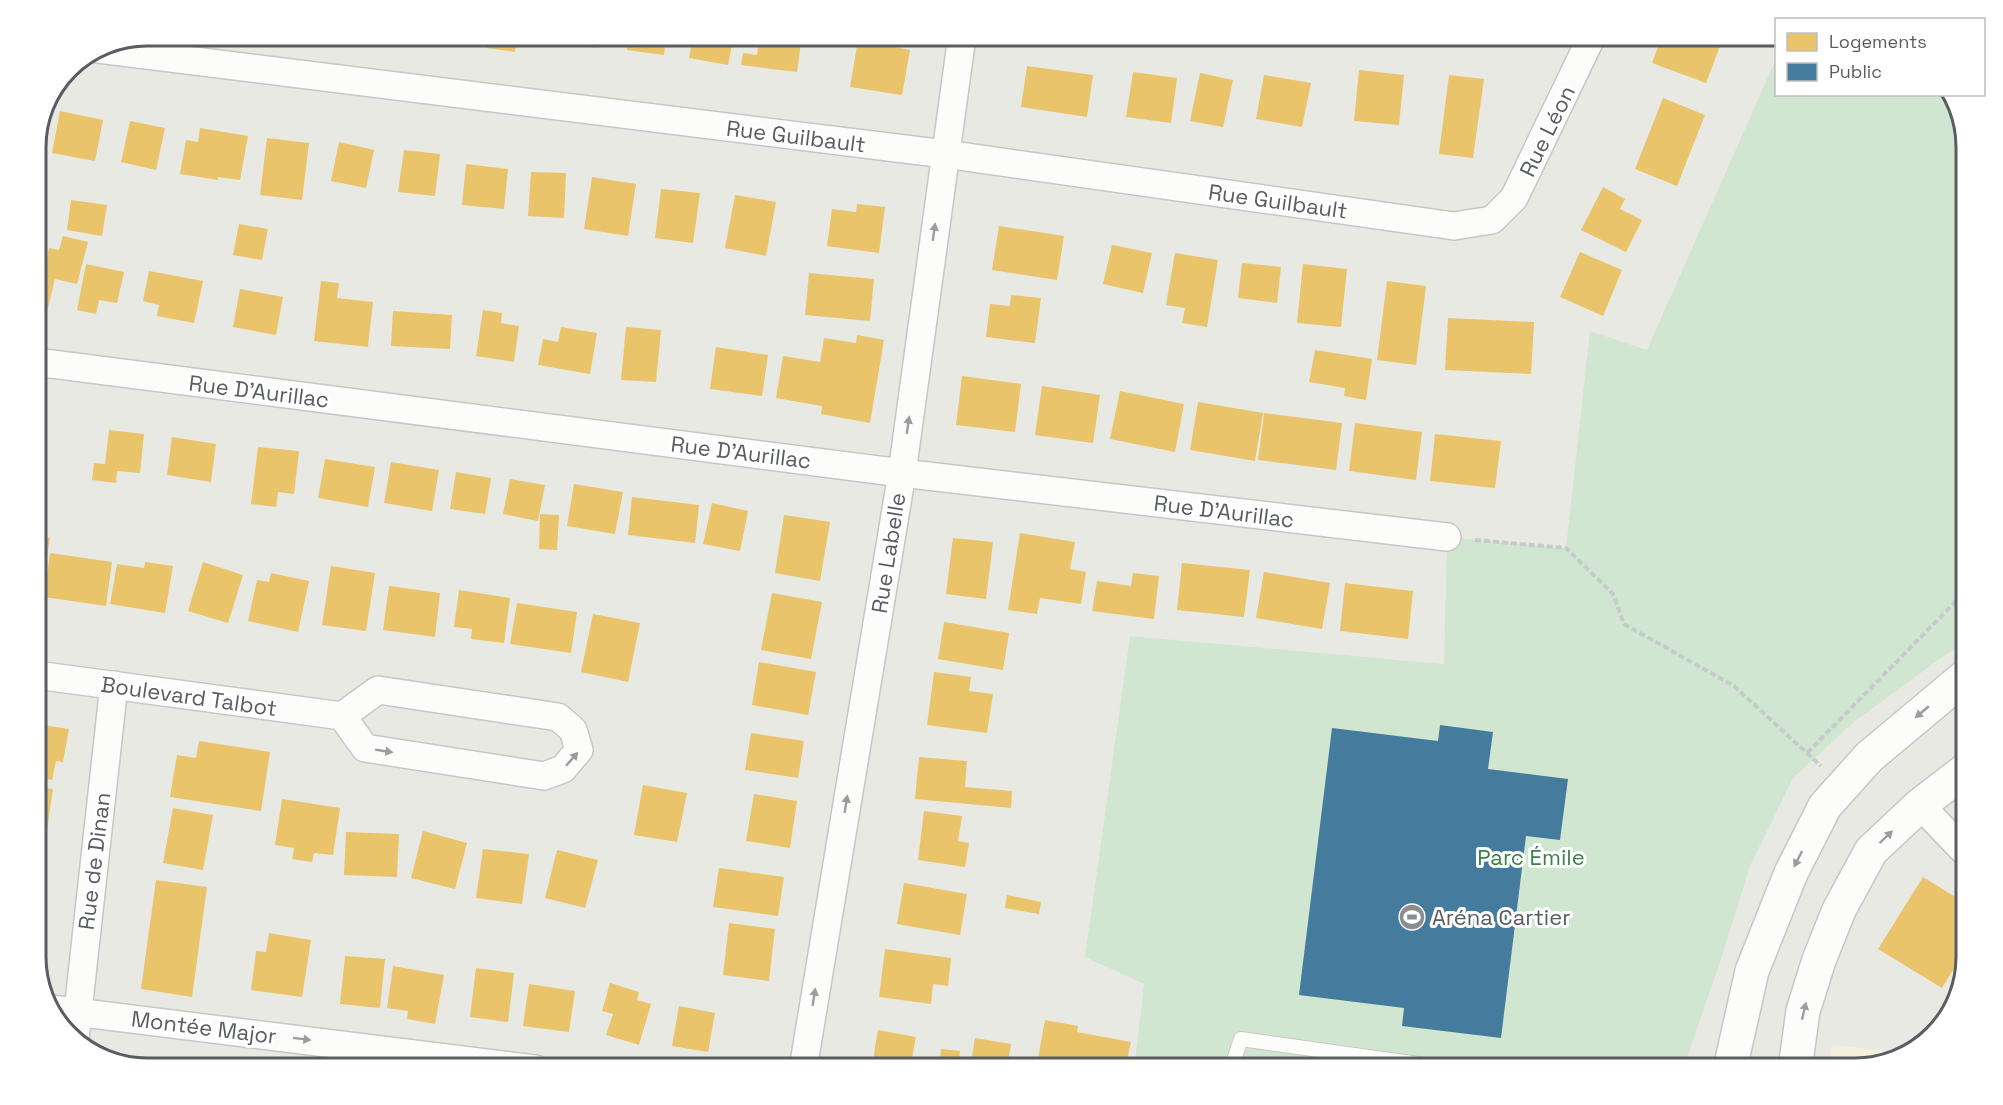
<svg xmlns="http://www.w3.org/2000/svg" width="2003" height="1105" font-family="'Space Grotesk',sans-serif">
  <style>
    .commercial { fill: #f3f1db }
    .green { fill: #d1e6d1 }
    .homes { fill: #e9c46a }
    .public { fill: #457b9d }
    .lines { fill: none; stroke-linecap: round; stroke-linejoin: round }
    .service-casing { stroke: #c6c7c5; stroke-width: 16 }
    .minor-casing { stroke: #c6c7c5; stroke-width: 30 }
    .tertiary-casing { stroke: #c6c7c5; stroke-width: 36 }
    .path { stroke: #c6cbc9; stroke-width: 4; stroke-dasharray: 6 3; stroke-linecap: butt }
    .service { stroke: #fcfcfb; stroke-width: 14 }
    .minor { stroke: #fcfcfb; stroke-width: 27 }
    .tertiary { stroke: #fcfcfb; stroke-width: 33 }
    .oneway { fill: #9a9c9f }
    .labels { text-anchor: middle; stroke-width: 6; stroke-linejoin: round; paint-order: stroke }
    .street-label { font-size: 22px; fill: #595c61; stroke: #fff }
    .park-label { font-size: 22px; fill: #388245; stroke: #fff }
    .poi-label { font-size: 22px; fill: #595c61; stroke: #fff; text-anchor: start }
    .rim { fill: none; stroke: #595c61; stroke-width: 3 }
  </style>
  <rect width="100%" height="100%" fill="#e9e9e3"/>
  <polygon class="commercial" points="1832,1045 1911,1054 1856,1069 1829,1069"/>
  <polygon class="green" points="1776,59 1776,94 1951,95 1967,141 1967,639 1855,721 1793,778 1750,866 1720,962 1683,1069 1134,1069 1144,984 1085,957 1130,636 1444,664 1447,537 1566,548 1590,331 1647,350"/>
  <g class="homes">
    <polygon points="489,36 517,36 515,52 487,48"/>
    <polygon points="554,36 598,36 596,48 553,42"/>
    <polygon points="629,36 666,36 664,55 627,50"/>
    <polygon points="693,36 734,36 728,65 689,58"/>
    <polygon points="759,36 802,36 797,72 741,65 743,53 757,55"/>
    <polygon points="1048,36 1085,36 1083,45"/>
    <polygon points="1662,36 1710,36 1722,41 1706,83 1652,63"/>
    <polygon points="858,40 910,50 902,95 850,87"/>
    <polygon points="1027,66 1093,75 1087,117 1021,107"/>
    <polygon points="1359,70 1404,75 1399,125 1354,121"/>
    <polygon points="1133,72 1177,78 1171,123 1126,117"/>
    <polygon points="1200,73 1233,80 1223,127 1190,121"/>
    <polygon points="1264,75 1311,83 1302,127 1256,119"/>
    <polygon points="1449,75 1484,79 1473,158 1439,154"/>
    <polygon points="1663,98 1705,115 1677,186 1635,169"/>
    <polygon points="60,111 103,120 95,161 52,153"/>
    <polygon points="130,121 165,128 156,170 121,162"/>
    <polygon points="200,128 248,136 240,180 218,177 218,180 180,174 186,140 198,142"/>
    <polygon points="267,138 309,143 302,200 260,195"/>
    <polygon points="339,142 374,150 366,188 331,181"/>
    <polygon points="404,150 440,154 435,196 398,192"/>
    <polygon points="466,164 508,169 504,209 462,205"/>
    <polygon points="531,172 566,173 564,218 528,216"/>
    <polygon points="592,177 636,184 628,236 584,229"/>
    <polygon points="1603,187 1625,199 1620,209 1642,220 1626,252 1581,230"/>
    <polygon points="661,189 700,193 693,243 655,238"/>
    <polygon points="735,195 776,202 766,256 725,248"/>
    <polygon points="71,200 107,205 102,236 67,230"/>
    <polygon points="857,204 885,207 879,253 827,246 832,209 856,212"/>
    <polygon points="239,224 268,229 262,260 233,255"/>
    <polygon points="999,226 1064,236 1057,280 992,270"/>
    <polygon points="63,236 88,242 77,284 55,279 48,308 36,305 36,265 45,267 49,248 59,250"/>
    <polygon points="1112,245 1152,253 1143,293 1103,284"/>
    <polygon points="1580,252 1622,270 1603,316 1560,297"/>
    <polygon points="1175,253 1218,260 1207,327 1182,323 1185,308 1166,305"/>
    <polygon points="1242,263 1281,267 1277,303 1238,298"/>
    <polygon points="86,264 124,272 117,303 99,300 96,314 77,310"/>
    <polygon points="1303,264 1347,269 1341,327 1297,323"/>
    <polygon points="149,271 203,281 194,323 157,316 159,305 143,301"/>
    <polygon points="809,273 874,279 870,321 805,315"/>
    <polygon points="321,281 339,283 337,298 373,302 368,347 314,341"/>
    <polygon points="1387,281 1426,286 1416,365 1377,360"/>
    <polygon points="240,289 283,297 276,335 233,327"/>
    <polygon points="1011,295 1041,298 1035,343 986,337 990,304 1010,306"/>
    <polygon points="483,310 502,313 501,323 519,326 514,362 476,356"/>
    <polygon points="393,311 452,315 450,349 391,346"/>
    <polygon points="1448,318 1534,322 1531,374 1445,370"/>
    <polygon points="561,327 597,333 590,374 538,365 543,339 558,342"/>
    <polygon points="626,327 661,330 656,382 621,380"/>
    <polygon points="857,335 884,340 870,423 821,414 822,406 776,398 783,356 820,362 824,338 856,343"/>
    <polygon points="716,347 768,355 762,396 710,389"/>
    <polygon points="1315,350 1372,359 1366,400 1344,396 1345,388 1309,382"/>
    <polygon points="962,376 1021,384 1015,432 956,425"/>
    <polygon points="1042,386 1100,395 1093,443 1035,435"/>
    <polygon points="1120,391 1184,404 1175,452 1110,439"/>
    <polygon points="1198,402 1263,413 1255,461 1190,450"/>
    <polygon points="1264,413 1342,423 1336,470 1258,460"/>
    <polygon points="1355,423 1422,432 1416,480 1349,471"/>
    <polygon points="109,430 144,434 140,473 117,471 116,483 92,480 94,463 105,464"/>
    <polygon points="1435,434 1501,441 1495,488 1430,481"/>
    <polygon points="172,437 216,444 211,482 167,475"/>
    <polygon points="258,447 299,451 294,494 278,492 276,507 251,504"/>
    <polygon points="325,459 375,467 368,507 318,498"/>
    <polygon points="391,462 439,470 432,511 384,503"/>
    <polygon points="456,472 491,478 485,514 450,509"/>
    <polygon points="510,479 545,485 538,521 503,514"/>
    <polygon points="574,484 623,492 615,534 567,526"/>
    <polygon points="632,497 699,505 695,543 628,535"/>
    <polygon points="712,503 748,511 740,551 703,544"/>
    <polygon points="540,514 559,515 557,550 539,549"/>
    <polygon points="784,515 830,522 820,581 775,573"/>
    <polygon points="1020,533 1075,542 1070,569 1086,572 1081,604 1040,598 1037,614 1008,610"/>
    <polygon points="36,535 50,538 40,598 36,597"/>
    <polygon points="953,538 993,542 986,599 946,594"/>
    <polygon points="50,553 112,562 106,606 44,597"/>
    <polygon points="145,562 173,566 165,613 110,604 117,564 144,568"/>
    <polygon points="203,562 243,575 228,623 188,611"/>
    <polygon points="1182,563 1250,570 1244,617 1177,610"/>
    <polygon points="331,566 375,573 366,631 322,625"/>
    <polygon points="1264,572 1330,583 1322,629 1256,618"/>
    <polygon points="271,573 309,581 298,632 248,621 257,580 269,582"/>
    <polygon points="1133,573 1159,576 1154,619 1092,611 1097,581 1131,586"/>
    <polygon points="1345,583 1413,591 1408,639 1340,631"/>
    <polygon points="389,586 440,593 435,637 383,630"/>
    <polygon points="459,590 510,598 504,643 471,639 472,629 454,627"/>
    <polygon points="772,593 822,602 811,659 761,650"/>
    <polygon points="517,603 577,612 571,653 510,644"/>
    <polygon points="593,614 640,623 628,682 581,672"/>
    <polygon points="944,622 1009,633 1003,670 938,659"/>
    <polygon points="759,662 816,672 808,715 752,705"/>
    <polygon points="934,672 971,677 969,691 993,694 987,733 927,725"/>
    <polygon points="36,724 69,729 63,762 56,761 52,780 36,777"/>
    <polygon points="751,733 804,741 798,778 745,770"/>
    <polygon points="199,741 270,752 261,811 170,797 177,755 196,758"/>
    <polygon points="919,757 967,761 965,787 1012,791 1011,808 915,799"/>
    <polygon points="643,785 687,793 677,842 634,835"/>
    <polygon points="36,787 53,789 45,844 36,843"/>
    <polygon points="754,794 797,801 790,848 746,841"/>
    <polygon points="282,799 340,808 333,855 314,853 312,862 292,859 294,848 275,845"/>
    <polygon points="173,808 213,815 203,870 163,863"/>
    <polygon points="924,811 962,816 958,841 969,843 965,867 918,860"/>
    <polygon points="423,831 467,843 455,889 411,878"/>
    <polygon points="346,832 399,834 397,877 344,875"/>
    <polygon points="483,849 529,854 522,904 476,898"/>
    <polygon points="557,850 598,860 585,908 545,898"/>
    <polygon points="36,859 43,860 37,890 36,890"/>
    <polygon points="719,868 784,877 778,916 713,907"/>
    <polygon points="1923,877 1967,904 1967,920 1957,937 1967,943 1967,947 1942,988 1878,949"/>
    <polygon points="156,880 207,887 192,997 141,989"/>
    <polygon points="904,883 967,894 960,935 897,924"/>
    <polygon points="1007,895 1041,902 1039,914 1005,908"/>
    <polygon points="729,923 775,929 769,981 723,975"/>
    <polygon points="269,933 311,940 302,997 251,990 256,951 266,952"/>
    <polygon points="885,949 951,958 948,986 933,984 931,1004 879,997"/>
    <polygon points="345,956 385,959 380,1008 340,1004"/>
    <polygon points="393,966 444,975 435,1024 407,1019 408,1011 387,1008"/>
    <polygon points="476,968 514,973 508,1022 470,1017"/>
    <polygon points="610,983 639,992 637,1000 651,1004 639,1045 606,1035 613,1014 602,1011"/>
    <polygon points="529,984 575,991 569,1032 523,1026"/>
    <polygon points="679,1006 715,1013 708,1052 672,1046"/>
    <polygon points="1045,1020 1078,1026 1077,1032 1131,1042 1125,1069 1036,1069"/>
    <polygon points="878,1030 916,1037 910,1069 872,1065"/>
    <polygon points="975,1038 1011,1044 1007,1069 970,1069"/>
    <polygon points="941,1049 960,1051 958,1069 939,1069"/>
  </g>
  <polygon class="public" points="1440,725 1493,732 1488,769 1568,779 1560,840 1526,836 1501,1038 1402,1026 1404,1008 1299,995 1332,728 1438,741"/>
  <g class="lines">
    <defs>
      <polyline id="service" points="1231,1069 1241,1039 1454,1069"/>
      <g id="minor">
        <polyline points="98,49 945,154 1454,226 1492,220 1514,198 1592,36"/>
        <polyline points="36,362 902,473 1447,537"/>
        <polyline points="36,675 342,716 378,690 558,717 573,730 579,750 563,769 544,776 365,748 342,716"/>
        <polyline points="1920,805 1967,854"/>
        <polyline points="51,1009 535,1069"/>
        <polyline points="75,1038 114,685"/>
        <polyline points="803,1069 902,473 962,36"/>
      </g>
      <g id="tertiary">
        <polyline points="1730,1069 1752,971 1791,873 1825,806 1869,757 1967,675"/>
        <polyline points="1795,1069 1803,1011 1819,960 1839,910 1871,851 1920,805 1967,769"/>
      </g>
    </defs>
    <use href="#service" class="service-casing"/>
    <use href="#minor" class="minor-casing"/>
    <use href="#tertiary" class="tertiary-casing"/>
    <g class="path">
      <polyline points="1475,540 1566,548 1613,594 1624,624 1734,686 1821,766"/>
      <polyline points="1807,753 1967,590"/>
    </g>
    <use href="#service" class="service"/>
    <use href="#minor" class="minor"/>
    <use href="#tertiary" class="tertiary"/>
  </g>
  <defs><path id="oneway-solid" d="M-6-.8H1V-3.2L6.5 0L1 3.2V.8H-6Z" transform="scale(1.5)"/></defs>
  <g class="oneway">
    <use href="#oneway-solid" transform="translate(934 232) rotate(-82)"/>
    <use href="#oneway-solid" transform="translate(908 425) rotate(-82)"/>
    <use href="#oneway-solid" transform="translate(1922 712) rotate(140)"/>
    <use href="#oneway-solid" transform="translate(384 751) rotate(9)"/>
    <use href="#oneway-solid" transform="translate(572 759) rotate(-49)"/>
    <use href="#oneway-solid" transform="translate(846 804) rotate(-81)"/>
    <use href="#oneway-solid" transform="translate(1886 837) rotate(-44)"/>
    <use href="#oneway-solid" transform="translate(1798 859) rotate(117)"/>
    <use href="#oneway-solid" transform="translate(814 997) rotate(-81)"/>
    <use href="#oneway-solid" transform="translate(1804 1011) rotate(-77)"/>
    <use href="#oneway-solid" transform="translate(302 1039) rotate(7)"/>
  </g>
  <defs>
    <symbol id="stadium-disc" viewBox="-11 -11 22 22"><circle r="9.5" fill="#8b8d8e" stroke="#fff"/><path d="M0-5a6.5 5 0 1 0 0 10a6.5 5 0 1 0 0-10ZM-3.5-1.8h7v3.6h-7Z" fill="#fff"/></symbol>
  </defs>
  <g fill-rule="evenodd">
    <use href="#stadium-disc" x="1397" y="902" width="30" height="30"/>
  </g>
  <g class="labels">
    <g class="street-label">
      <text transform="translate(1547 131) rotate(-64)" y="8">Rue Léon</text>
      <text transform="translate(796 136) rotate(7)" y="8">Rue Guilbault</text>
      <text transform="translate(1278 201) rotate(8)" y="8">Rue Guilbault</text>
      <text transform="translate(259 391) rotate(7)" y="8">Rue D'Aurillac</text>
      <text transform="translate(741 452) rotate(7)" y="8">Rue D'Aurillac</text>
      <text transform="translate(1224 511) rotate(7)" y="8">Rue D'Aurillac</text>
      <text transform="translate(888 553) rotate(-81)" y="8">Rue Labelle</text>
      <text transform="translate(189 696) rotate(8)" y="8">Boulevard Talbot</text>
      <text transform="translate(94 861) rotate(-83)" y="8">Rue de Dinan</text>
      <text transform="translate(204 1027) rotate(7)" y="8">Montée Major</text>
    </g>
    <g class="park-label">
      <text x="1531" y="865">Parc Émile</text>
    </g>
    <g class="poi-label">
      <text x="1432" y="925">Aréna Cartier</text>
    </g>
  </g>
  <path d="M0 0H2003V1105H0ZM147 46H1855A101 101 0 0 1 1956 147V957A101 101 0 0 1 1855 1058H147A101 101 0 0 1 46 957V147A101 101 0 0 1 147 46Z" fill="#fff" fill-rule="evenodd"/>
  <path class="rim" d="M147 46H1855A101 101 0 0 1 1956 147V957A101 101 0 0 1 1855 1058H147A101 101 0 0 1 46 957V147A101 101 0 0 1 147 46Z"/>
  <rect x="1775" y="18" width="210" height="78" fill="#ffffff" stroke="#bdbec0" stroke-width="1.5"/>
  <rect x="1787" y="33" width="30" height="18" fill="#e9c46a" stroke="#bdbec0" stroke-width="1.5"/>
  <text x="1829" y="48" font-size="18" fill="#595c61">Logements</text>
  <rect x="1787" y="63" width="30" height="18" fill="#457b9d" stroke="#bdbec0" stroke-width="1.5"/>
  <text x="1829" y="78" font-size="18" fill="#595c61">Public</text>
</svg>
